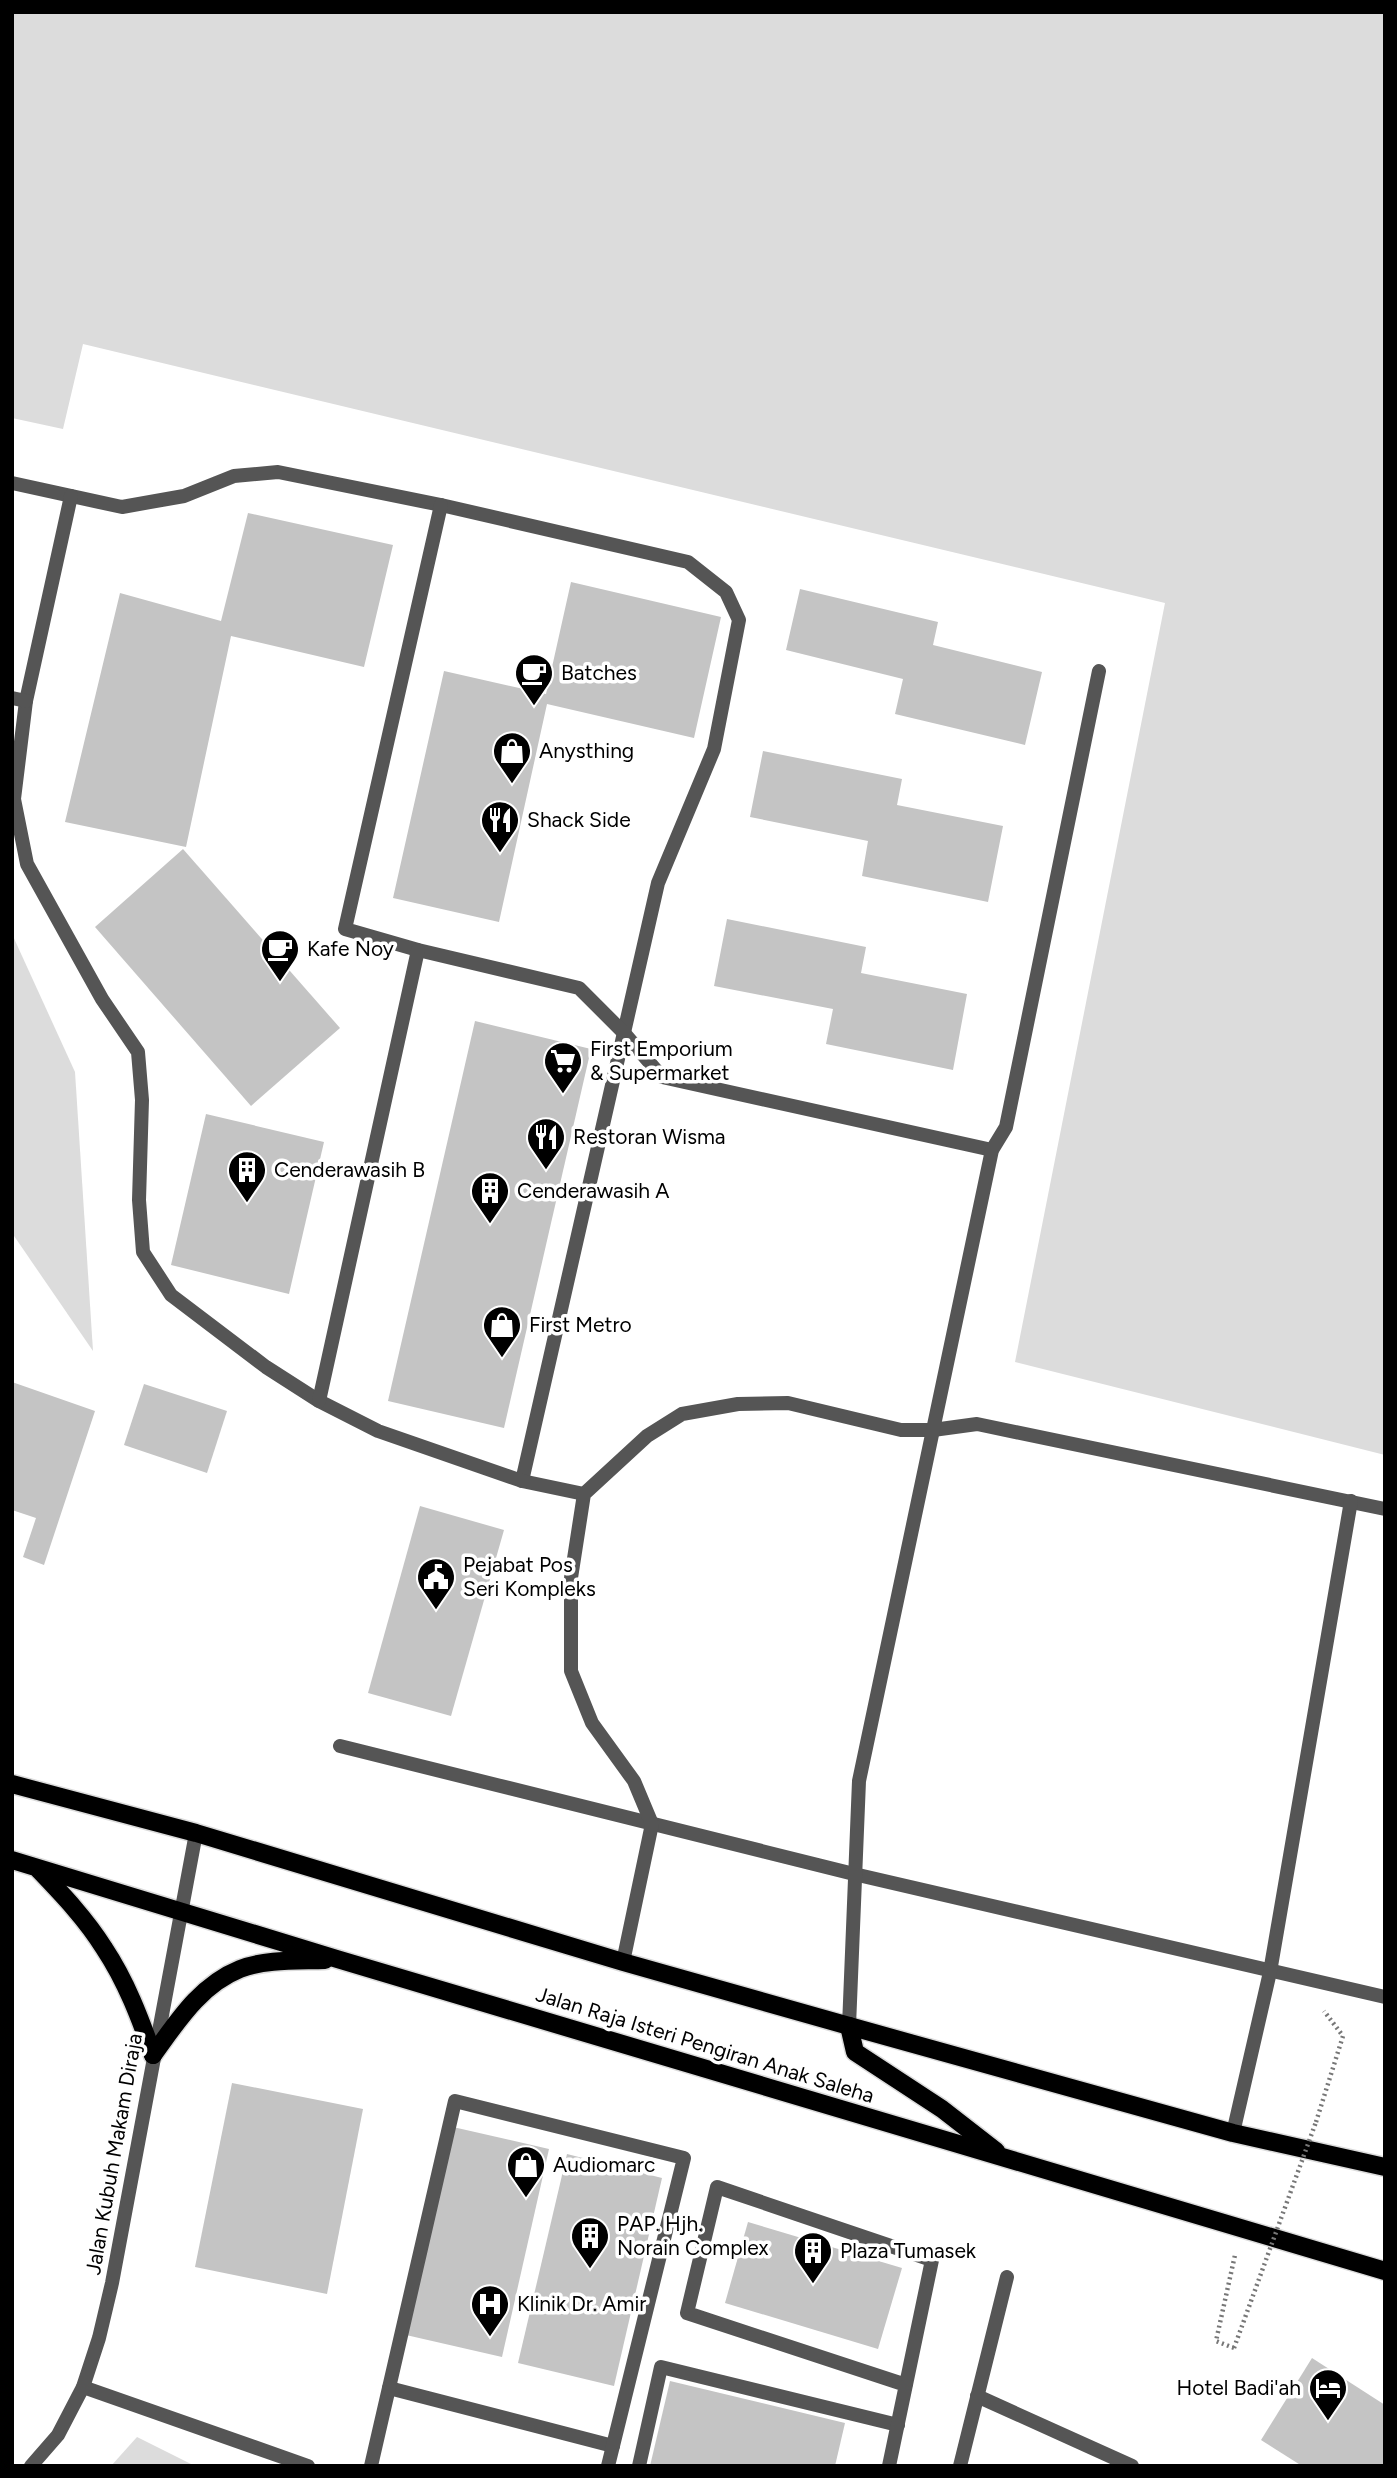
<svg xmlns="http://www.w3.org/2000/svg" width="1397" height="2478" font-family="Figtree,sans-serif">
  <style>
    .green { fill: #dcdcdc }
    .building { fill: #c4c4c4 }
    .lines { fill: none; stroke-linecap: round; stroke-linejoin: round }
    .primary-casing { stroke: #dbdbdb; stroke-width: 21 }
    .path { stroke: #777; stroke-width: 4.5; stroke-dasharray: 2 3.5; stroke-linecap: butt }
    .service { stroke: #555; stroke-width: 14 }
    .minor { stroke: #555; stroke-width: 14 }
    .primary { stroke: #000; stroke-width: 18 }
    .path-bridge { stroke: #777; stroke-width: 4.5; stroke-dasharray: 2 3.5; stroke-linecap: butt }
    .labels { text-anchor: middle; stroke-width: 7; stroke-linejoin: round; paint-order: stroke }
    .poi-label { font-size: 21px; fill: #000; stroke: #fff; text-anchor: start }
    .street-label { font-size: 21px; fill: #000; stroke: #fff }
  </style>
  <rect width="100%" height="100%" fill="#fff"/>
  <g class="green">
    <polygon points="12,12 1385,12 1385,1455 1015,1362 1165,603 83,344 63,429 12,418"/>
    <polygon points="12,934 75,1072 93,1351 12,1233"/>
    <polygon points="137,2437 195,2466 111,2466"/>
  </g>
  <g class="building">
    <polygon points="248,513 393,545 364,667 231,636 186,847 65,822 120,593 221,621"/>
    <polygon points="571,582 721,617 694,738 547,704 499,922 393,898 444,671 546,694"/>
    <polygon points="800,589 938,622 933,645 1042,672 1025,745 895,714 903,679 786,650"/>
    <polygon points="763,751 902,779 897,805 1003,826 988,902 862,876 868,841 750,817"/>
    <polygon points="183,849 340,1028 251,1106 95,927"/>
    <polygon points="727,919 866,947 861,973 967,994 953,1070 826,1044 833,1009 714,986"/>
    <polygon points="475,1021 591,1049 504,1428 388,1401"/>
    <polygon points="206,1114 324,1142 289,1294 171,1265"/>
    <polygon points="12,1382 95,1411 44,1565 23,1557 36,1518 12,1510"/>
    <polygon points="144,1384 227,1411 207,1473 124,1445"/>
    <polygon points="420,1506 504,1530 451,1716 368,1693"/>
    <polygon points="232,2083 363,2109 327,2294 195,2267"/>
    <polygon points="453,2127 549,2149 502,2357 406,2335"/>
    <polygon points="567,2154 662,2178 614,2386 518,2363"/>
    <polygon points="748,2222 902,2268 878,2349 725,2303"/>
    <polygon points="1312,2358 1385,2405 1385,2466 1302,2466 1261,2440"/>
    <polygon points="670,2381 845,2423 835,2466 650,2466"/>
  </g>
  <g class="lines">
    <defs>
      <g id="primary">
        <polyline points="12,1784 196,1833 623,1962 849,2026 1233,2133 1385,2167"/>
        <polyline points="12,1860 337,1959 1385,2271"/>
        <path d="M39,1870C62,1894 86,1919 104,1948C126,1981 140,2018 153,2055"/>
        <polyline points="849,2026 855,2052 942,2109 996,2151"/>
        <path d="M153,2055C177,2022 200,1985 240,1969C266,1959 298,1961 325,1960"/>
      </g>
    </defs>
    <use href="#primary" class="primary-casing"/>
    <g class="path">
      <polyline points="1316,2122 1343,2036 1324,2011"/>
      <polyline points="1234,2348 1216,2341 1235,2255"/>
    </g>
    <g class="service">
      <polyline points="12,483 122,507 184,496 234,476 278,472 441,505 688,562 726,592 739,620 714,749 658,883 522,1481"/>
      <polyline points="71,496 26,701 14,799 27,864 102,999 138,1052 142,1100 139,1200 143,1252 171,1295 266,1367 319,1401 378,1431 522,1481 584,1494"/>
      <polyline points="441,505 345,929 418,950 579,988 625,1034 662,1077 992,1150"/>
      <polyline points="12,698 26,701"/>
      <polyline points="319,1401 418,950"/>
      <polyline points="340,1746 854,1874 1385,1997"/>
      <polyline points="623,1962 652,1824 634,1781 592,1723 571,1671 571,1578 584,1494 647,1436 682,1414 738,1404 788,1403 901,1430 933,1430 977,1424 1385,1509"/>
      <polyline points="849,2026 859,1781 992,1150 1006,1127 1099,671"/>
      <polyline points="1233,2133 1270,1972 1351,1501"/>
      <polyline points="389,2388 613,2446"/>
      <polyline points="977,2396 1132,2466"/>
      <polyline points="371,2466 455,2101 684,2158 608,2466"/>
      <polyline points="639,2466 661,2367 898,2425"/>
      <polyline points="889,2466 932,2260 717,2187 687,2313 906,2385"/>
      <polyline points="960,2466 1007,2277"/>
    </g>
    <g class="minor">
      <polyline points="83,2387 308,2466"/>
      <polyline points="31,2466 58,2435 83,2387 99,2338 112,2283 196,1833"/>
    </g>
    <use href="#primary" class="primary"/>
    <polyline class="path-bridge" points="1234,2348 1316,2122"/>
  </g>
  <defs>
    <symbol id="cafe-pin" viewBox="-11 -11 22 30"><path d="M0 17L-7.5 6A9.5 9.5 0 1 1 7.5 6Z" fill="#000" stroke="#fff"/><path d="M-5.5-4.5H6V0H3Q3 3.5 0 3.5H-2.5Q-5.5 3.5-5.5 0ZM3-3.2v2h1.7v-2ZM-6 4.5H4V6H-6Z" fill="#fff"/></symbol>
    <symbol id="shop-pin" viewBox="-11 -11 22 30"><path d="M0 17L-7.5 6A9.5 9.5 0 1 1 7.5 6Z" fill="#000" stroke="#fff"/><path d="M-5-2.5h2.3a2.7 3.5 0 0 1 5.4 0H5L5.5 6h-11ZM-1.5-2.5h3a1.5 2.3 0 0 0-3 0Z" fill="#fff"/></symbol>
    <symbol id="restaurant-pin" viewBox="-11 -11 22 30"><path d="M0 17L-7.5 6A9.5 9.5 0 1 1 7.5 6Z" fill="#000" stroke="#fff"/><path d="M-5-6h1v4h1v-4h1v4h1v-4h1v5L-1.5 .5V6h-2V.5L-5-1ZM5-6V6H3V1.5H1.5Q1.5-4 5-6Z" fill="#fff"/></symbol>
    <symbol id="supermarket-pin" viewBox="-11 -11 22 30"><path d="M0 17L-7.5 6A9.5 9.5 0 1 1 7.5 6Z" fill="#000" stroke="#fff"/><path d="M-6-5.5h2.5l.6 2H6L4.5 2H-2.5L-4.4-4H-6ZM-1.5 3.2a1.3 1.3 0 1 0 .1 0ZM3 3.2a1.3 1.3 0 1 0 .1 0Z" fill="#fff"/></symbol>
    <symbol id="building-pin" viewBox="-11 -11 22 30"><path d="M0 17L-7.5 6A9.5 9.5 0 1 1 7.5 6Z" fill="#000" stroke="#fff"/><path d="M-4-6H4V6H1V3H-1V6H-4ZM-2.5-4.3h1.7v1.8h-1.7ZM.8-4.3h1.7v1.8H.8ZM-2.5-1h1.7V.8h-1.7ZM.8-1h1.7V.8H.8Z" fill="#fff"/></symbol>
    <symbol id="civic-pin" viewBox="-11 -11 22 30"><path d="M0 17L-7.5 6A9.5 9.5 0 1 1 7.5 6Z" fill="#000" stroke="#fff"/><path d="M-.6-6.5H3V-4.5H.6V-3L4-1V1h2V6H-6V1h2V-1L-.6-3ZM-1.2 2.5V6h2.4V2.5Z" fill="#fff"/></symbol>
    <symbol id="hospital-pin" viewBox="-11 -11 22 30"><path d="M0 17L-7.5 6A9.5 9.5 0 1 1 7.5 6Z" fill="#000" stroke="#fff"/><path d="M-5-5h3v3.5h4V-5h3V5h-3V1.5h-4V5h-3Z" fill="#fff"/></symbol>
    <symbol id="hotel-pin" viewBox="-11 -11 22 30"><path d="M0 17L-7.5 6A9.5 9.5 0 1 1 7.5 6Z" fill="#000" stroke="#fff"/><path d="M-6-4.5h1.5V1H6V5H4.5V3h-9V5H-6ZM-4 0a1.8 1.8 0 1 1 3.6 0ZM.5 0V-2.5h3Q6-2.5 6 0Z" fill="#fff"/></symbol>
  </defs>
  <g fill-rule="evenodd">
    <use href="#cafe-pin" x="512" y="651" width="44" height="60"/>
    <use href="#shop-pin" x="490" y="729" width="44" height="60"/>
    <use href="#restaurant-pin" x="478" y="798" width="44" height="60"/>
    <use href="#cafe-pin" x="258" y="927" width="44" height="60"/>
    <use href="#supermarket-pin" x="541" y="1039" width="44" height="60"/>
    <use href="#restaurant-pin" x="524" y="1115" width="44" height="60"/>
    <use href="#building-pin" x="225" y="1148" width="44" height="60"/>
    <use href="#building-pin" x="468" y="1169" width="44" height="60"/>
    <use href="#shop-pin" x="480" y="1303" width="44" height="60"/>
    <use href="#civic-pin" x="414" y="1555" width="44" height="60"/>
    <use href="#shop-pin" x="504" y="2143" width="44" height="60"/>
    <use href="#building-pin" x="568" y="2214" width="44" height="60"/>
    <use href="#building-pin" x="791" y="2229" width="44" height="60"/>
    <use href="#hospital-pin" x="468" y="2282" width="44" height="60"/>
    <use href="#hotel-pin" x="1306" y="2366" width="44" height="60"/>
  </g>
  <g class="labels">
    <g class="poi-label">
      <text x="561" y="680">Batches</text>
      <text x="539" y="758">Anysthing</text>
      <text x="527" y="827">Shack Side</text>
      <text x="307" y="956">Kafe Noy</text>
      <text x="590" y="1056">First Emporium<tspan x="590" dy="24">&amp; Supermarket</tspan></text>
      <text x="573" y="1144">Restoran Wisma</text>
      <text x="274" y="1177">Cenderawasih B</text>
      <text x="517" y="1198">Cenderawasih A</text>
      <text x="529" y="1332">First Metro</text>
      <text x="463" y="1572">Pejabat Pos<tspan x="463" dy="24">Seri Kompleks</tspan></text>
      <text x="553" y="2172">Audiomarc</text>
      <text x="617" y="2231">PAP. Hjh.<tspan x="617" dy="24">Norain Complex</tspan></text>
      <text x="840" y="2258">Plaza Tumasek</text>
      <text x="517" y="2311">Klinik Dr. Amir</text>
      <text x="1301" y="2395" text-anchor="end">Hotel Badi'ah</text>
    </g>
    <g class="street-label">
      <text transform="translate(705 2045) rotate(17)" y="7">Jalan Raja Isteri Pengiran Anak Saleha</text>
      <text transform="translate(114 2154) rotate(-80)" y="7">Jalan Kubuh Makam Diraja</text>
    </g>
  </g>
  <rect width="1397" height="2478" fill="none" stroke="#000000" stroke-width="28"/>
</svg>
